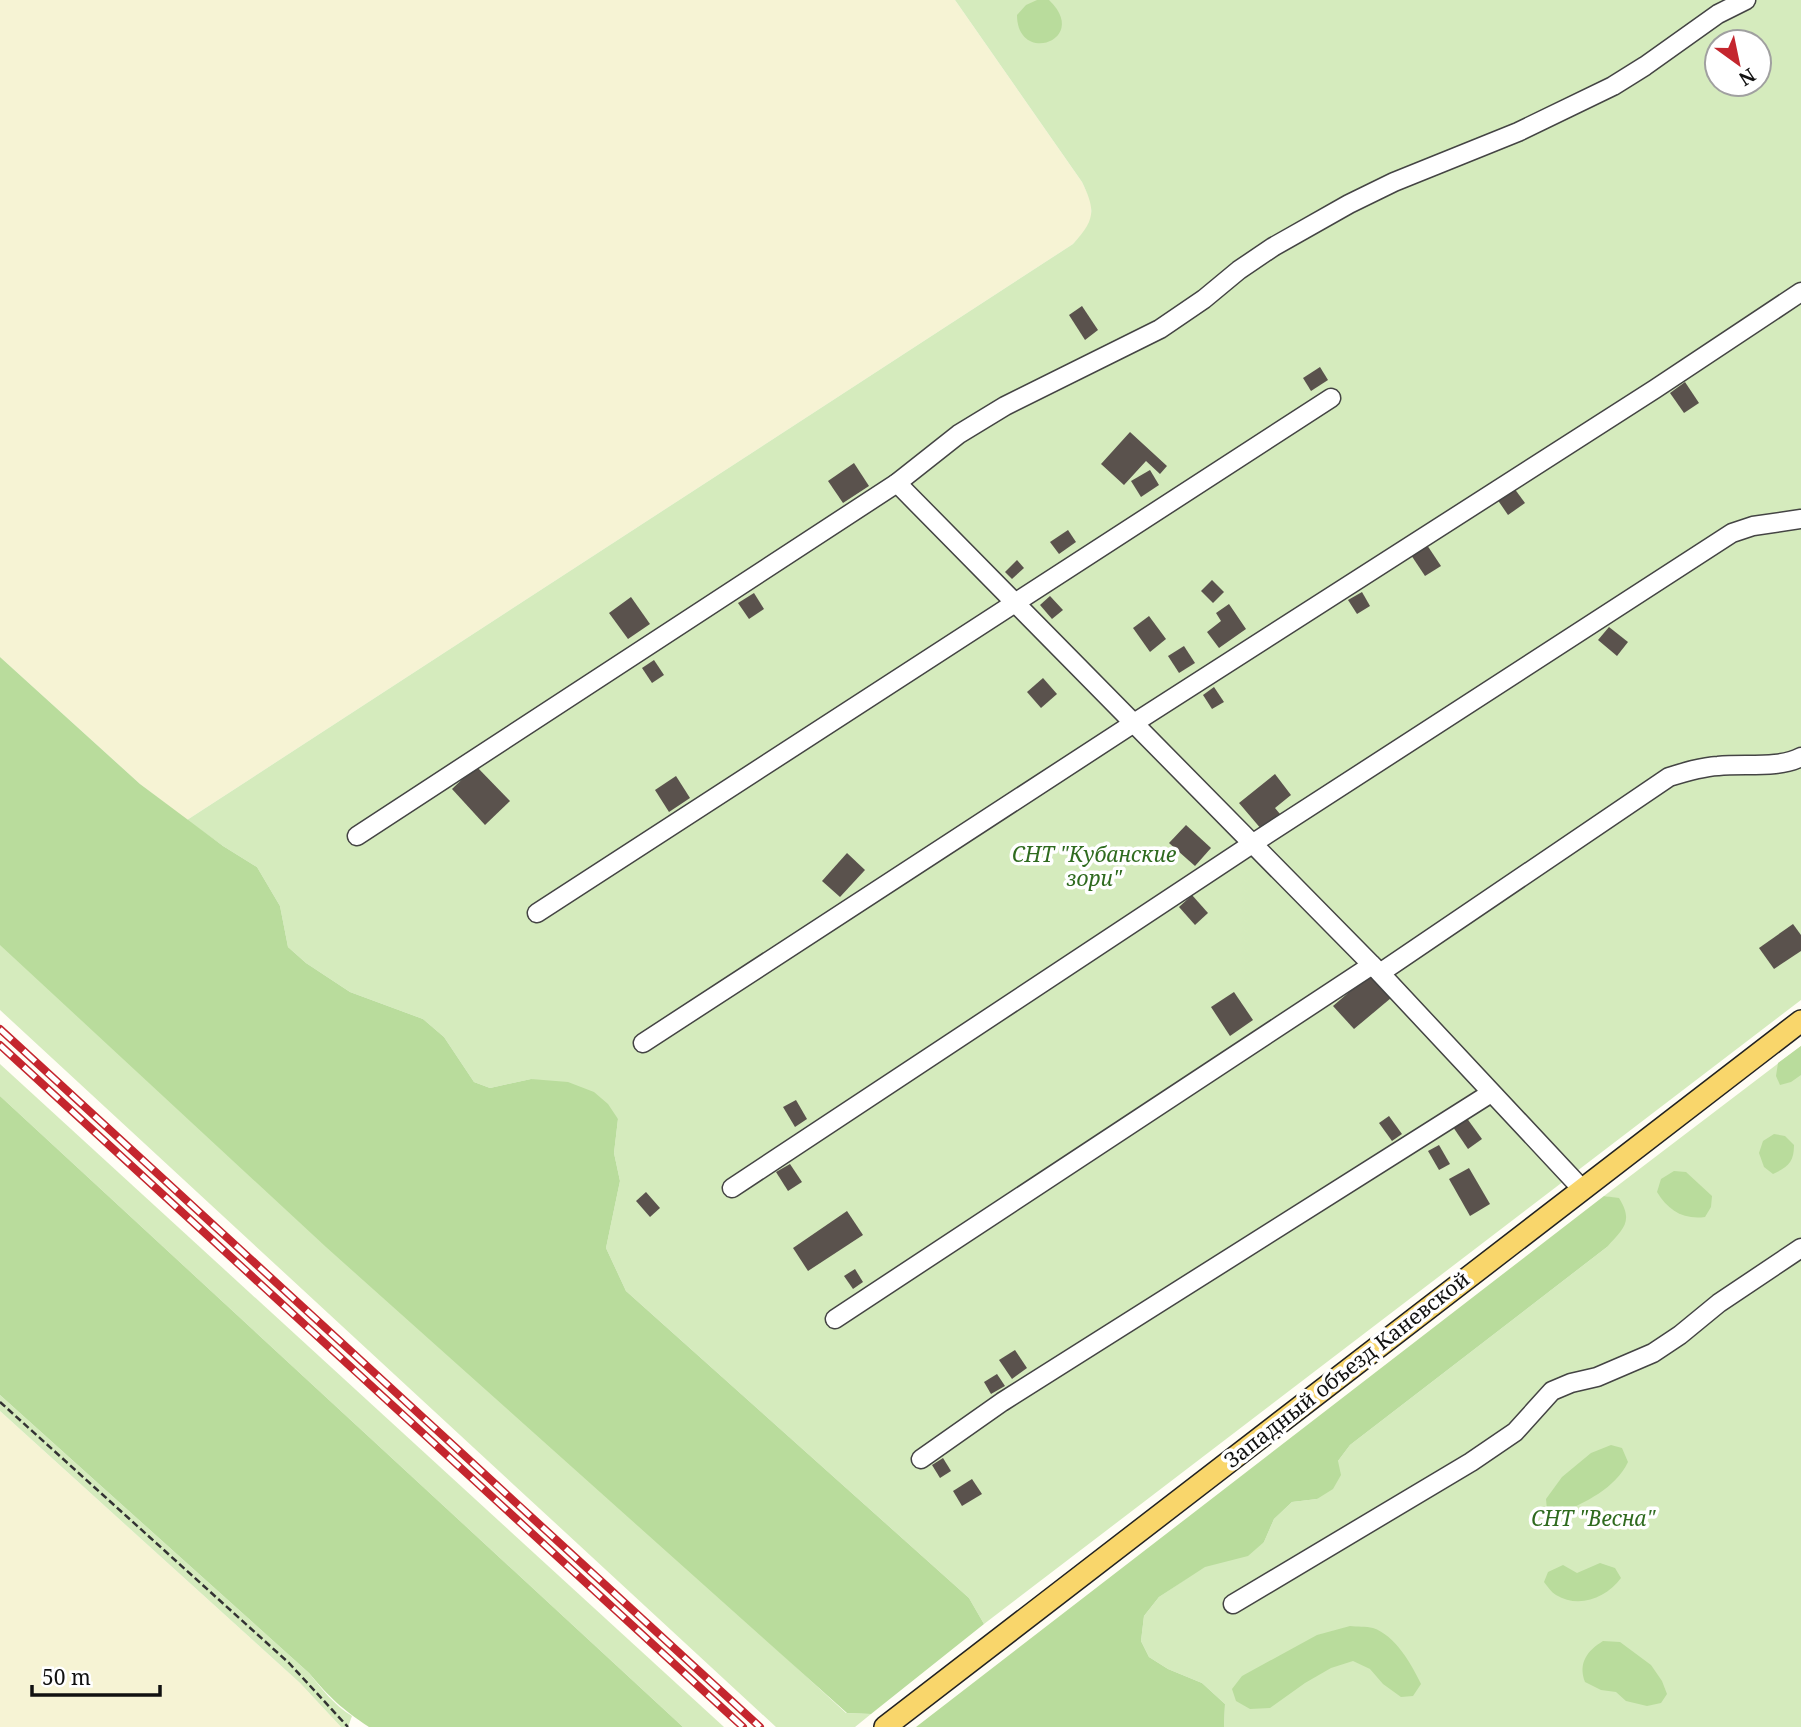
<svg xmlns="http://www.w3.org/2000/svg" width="1801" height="1727" font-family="'Noto Serif',serif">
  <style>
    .farmland { fill: #f6f3d4 }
    .green { fill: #d5ebbd; fill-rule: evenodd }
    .forest { fill: #b9dc9c }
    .building { fill: #5a524d }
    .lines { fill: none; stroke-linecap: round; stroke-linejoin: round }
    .minor-casing { stroke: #444; stroke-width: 21 }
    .major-casing { stroke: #222; stroke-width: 24 }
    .path { stroke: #333; stroke-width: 2.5; stroke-dasharray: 7 3.5; stroke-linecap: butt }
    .minor { stroke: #fff; stroke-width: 18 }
    .major { stroke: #f9d66b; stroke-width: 21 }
    .rail-casing { stroke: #c4262e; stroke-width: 8 }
    .rail { stroke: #fff; stroke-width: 5; stroke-dasharray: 16; stroke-linecap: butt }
    .labels { text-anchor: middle; stroke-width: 7; stroke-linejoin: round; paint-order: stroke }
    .park-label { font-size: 21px; font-style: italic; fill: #2f6b1f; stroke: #fff }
    .street-label { font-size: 21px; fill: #111; stroke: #fff }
  </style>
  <rect width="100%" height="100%" fill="#fffdf5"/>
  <g class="farmland">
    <polygon points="0,0 955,0 1082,182 1091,201 1091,220 1084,232 1073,244 187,820 140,784 0,657"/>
    <polygon points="0,1411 300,1683 341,1727 0,1727"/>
  </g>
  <g class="green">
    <path d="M955,0H1801V1000L984,1624L969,1598L626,1291L606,1248L620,1181L614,1153L618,1119L531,1079L490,1088L474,1082L444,1037L423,1019L350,992L306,963L288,947L280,906L257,867L223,846L187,820L1073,244C1095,220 1096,211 1082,182ZM1717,42H1759V84H1717Z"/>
    <polygon points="0,934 846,1713 871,1714 855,1727 776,1727 0,1010"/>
    <polygon points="1801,1046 1801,1727 1224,1727 1225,1704 1202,1683 1168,1669 1149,1657 1141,1641 1144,1616 1159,1597 1205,1566 1222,1561 1264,1542 1274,1519 1292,1502 1317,1499 1338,1461 1350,1445 1607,1247 1619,1199 1604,1196"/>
    <polygon points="0,1064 724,1727 683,1727 0,1096"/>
    <path d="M0,1395L309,1673C322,1689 334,1705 352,1716L348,1727H341L300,1683L0,1411Z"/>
  </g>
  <g class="forest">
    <path d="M1037,0H1049C1091,40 1017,66 1017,15L1026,5Z"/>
    <polygon points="0,657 140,784 223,846 257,867 280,906 288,947 306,963 350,992 423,1019 444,1037 474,1082 490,1088 531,1079 568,1082 594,1092 608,1104 618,1119 614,1153 620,1181 606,1248 626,1291 969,1598 984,1624 871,1714 847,1713 326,1247 0,945"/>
    <polygon points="1801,1046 1801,1075 1791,1082 1780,1085 1776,1076 1778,1063"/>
    <path d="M0,1096L683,1727H369C342,1709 330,1698 309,1673L0,1395Z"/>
    <path d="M1774,1134L1785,1136L1794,1145C1794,1162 1788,1167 1773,1174L1764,1167L1759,1153L1763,1141Z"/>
    <path d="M1674,1171L1686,1172L1712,1196L1711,1207L1705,1217C1683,1220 1668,1210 1657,1192L1661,1179Z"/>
    <path d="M1604,1196L1619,1198C1634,1222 1623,1229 1607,1247L1350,1445L1338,1461L1341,1475L1333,1489L1317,1499L1292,1502L1274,1519L1264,1542L1248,1556L1205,1567L1159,1597L1144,1616L1141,1641L1149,1657L1168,1669L1202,1683L1225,1704L1224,1727H916Z"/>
    <path d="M1611,1445L1622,1448L1628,1462C1615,1489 1585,1502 1560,1514L1547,1510L1546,1499L1562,1477L1591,1453Z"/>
    <path d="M1600,1563L1615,1568L1621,1578C1606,1598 1579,1609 1556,1595C1551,1592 1548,1587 1544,1582L1548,1572L1563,1565L1577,1573Z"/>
    <path d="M1350,1626C1357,1627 1366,1626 1373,1628C1395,1635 1412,1665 1421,1684L1413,1696L1401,1697L1383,1684L1370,1669L1353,1661L1331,1668L1305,1683L1270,1708L1250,1709L1236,1701L1232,1689L1242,1676L1317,1635Z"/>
    <path d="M1603,1641L1620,1642L1651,1665L1662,1681L1667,1694L1661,1703L1647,1706L1626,1701L1616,1692L1601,1690L1585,1682C1578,1663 1587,1651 1603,1641Z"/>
  </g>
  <g class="building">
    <polygon points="1082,306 1098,330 1085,340 1069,315"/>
    <polygon points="1320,367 1328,380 1311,391 1303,378"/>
    <polygon points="1685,382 1699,403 1684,413 1670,393"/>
    <polygon points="1130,432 1167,466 1160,474 1146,461 1124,485 1101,464"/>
    <polygon points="854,463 869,486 843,503 828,481"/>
    <polygon points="1150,470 1159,485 1141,497 1131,481"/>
    <polygon points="1514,488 1525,503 1508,515 1497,499"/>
    <polygon points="1068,530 1076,542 1059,554 1050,542"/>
    <polygon points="1427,545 1441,566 1425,576 1411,555"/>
    <polygon points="1017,560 1024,568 1012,579 1005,572"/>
    <polygon points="1212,580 1224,592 1213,603 1201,591"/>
    <polygon points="1362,592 1370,606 1357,614 1348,600"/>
    <polygon points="754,593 764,609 749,619 738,603"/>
    <polygon points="1050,596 1063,610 1052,619 1040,605"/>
    <polygon points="631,597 650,624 628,639 609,613"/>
    <polygon points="1229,604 1246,629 1219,648 1207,632 1221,621 1216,613"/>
    <polygon points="1149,616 1166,639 1150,652 1133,628"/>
    <polygon points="1609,627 1628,642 1617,656 1598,640"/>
    <polygon points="1184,646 1195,663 1179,673 1168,656"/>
    <polygon points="654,660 664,675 652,683 642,668"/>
    <polygon points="1043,678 1057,694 1041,708 1027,692"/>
    <polygon points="1214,687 1224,702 1212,709 1203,695"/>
    <polygon points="476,766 510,801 485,825 452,789"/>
    <polygon points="1275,774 1291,795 1275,808 1280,814 1262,830 1239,803"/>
    <polygon points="676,776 690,798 669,812 655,790"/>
    <polygon points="1186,825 1211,848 1195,866 1169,843"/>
    <polygon points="847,853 865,870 840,897 822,881"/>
    <polygon points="1192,895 1208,913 1195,925 1179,907"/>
    <polygon points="1793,924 1801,935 1801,951 1774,969 1759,948"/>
    <polygon points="1370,974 1391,998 1354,1029 1333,1006"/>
    <polygon points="1234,992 1253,1020 1230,1036 1211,1007"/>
    <polygon points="796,1100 807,1119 795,1127 783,1107"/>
    <polygon points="1389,1116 1402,1134 1392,1141 1379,1123"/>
    <polygon points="1466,1117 1482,1139 1468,1149 1453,1127"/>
    <polygon points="1439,1145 1450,1164 1439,1170 1428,1151"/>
    <polygon points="790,1164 802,1182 788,1191 776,1172"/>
    <polygon points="1469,1168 1490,1204 1470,1216 1449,1179"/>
    <polygon points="646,1192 660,1208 650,1217 636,1201"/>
    <polygon points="847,1211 863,1235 808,1271 793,1248"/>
    <polygon points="855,1269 863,1282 853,1289 844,1276"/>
    <polygon points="1015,1350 1027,1368 1012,1379 999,1360"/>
    <polygon points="997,1374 1005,1386 991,1394 984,1382"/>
    <polygon points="943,1458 951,1471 940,1478 932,1465"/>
    <polygon points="972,1479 982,1494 962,1506 953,1491"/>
  </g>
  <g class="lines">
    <defs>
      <g id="minor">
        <polyline points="897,483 1380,973 1582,1189"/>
        <polyline points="357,836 897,483 959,434 1005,406 1160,329 1204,299 1239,270 1273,247 1349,204 1394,182 1518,132 1613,86 1645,66 1718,14 1746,0"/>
        <polyline points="537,913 1331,398"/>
        <path d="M1380,973L1669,777C1685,772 1701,767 1718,766C1744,763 1778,769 1801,757"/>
        <polyline points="643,1043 1134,723 1655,389 1801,292"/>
        <polyline points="732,1188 1252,844 1732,533 1753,526 1801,519"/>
        <polyline points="835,1319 1372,965"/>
        <polyline points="921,1459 1002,1402 1491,1093"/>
        <polyline points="1233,1604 1471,1462 1515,1432 1552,1391 1571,1383 1597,1377 1653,1353 1680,1335 1719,1303 1801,1248"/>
      </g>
      <polyline id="major" points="885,1727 1801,1021"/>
    </defs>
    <use href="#minor" class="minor-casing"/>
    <use href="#major" class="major-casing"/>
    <polyline class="path" points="0,1402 289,1663 348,1727"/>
    <use href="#minor" class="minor"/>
    <use href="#major" class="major"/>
    <defs>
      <g id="rail">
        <polyline points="0,1029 760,1727"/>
        <polyline points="0,1045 743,1727"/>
      </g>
    </defs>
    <use href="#rail" class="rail-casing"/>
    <use href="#rail" class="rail"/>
  </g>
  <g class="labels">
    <g class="park-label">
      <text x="1094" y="862">СНТ "Кубанские<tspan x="1094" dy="24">зори"</tspan></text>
      <text x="1593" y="1526">СНТ "Весна"</text>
    </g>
    <g class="street-label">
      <text transform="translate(1347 1370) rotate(-38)" y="7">Западный объезд Каневской</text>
    </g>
  </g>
  <g transform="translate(1738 63) rotate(147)"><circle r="33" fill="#ffffff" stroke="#a0a0a0" stroke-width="2"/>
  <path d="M0-5L12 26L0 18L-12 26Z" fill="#c4262e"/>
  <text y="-10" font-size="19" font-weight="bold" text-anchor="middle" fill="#111111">N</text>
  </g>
  <path d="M32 1685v10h128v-10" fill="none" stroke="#111111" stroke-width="3.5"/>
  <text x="42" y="1685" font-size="21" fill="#111111" stroke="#ffffff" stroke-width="5" paint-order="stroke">50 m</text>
</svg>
